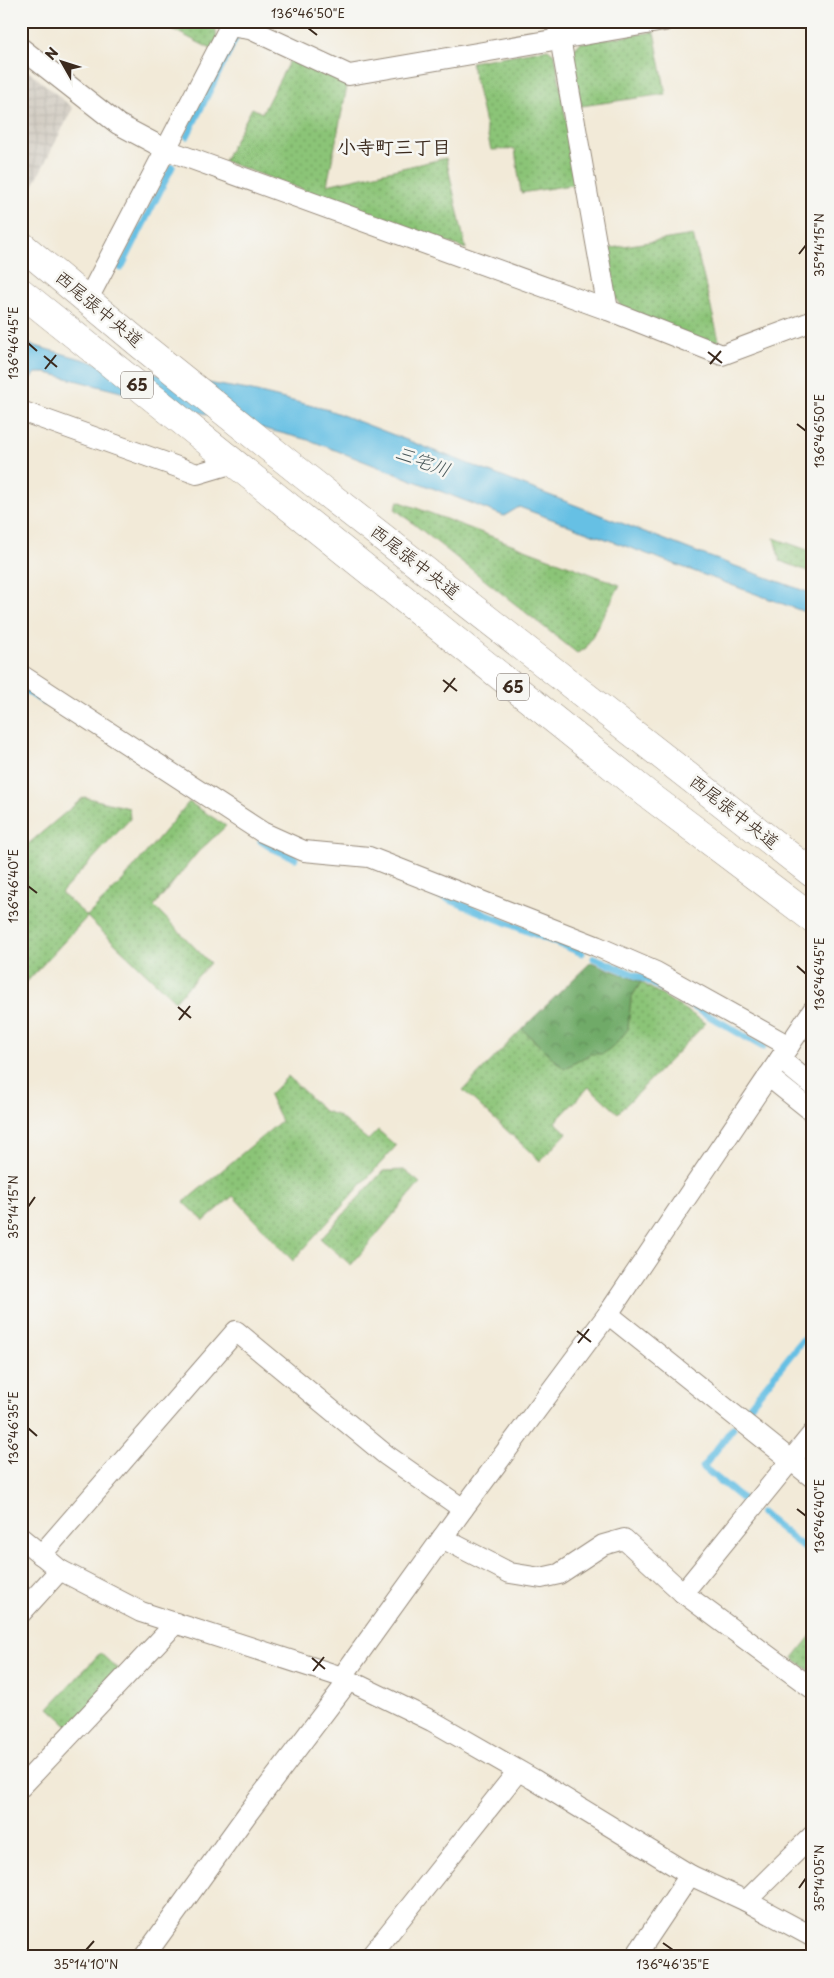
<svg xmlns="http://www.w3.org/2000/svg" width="834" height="1978" font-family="'Playpen Sans','Klee One',sans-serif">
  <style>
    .industrial { fill: url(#industrial-grid) }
    .grass { fill: url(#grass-dots); stroke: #63774a }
    .forest { fill: url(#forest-crowns); stroke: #566a43 }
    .water { fill: #66c0e4; stroke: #507581 }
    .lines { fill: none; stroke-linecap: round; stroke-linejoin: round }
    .stream { stroke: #66c0e4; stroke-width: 7 }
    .street-casing { stroke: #968a7b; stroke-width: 22 }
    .primary-casing { stroke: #968a7b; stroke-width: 29 }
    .street { stroke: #fff; stroke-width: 20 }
    .primary { stroke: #fff; stroke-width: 28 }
    .ticks { fill: none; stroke: #3b2a1e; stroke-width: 2 }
    .labels { text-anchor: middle; stroke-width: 5; stroke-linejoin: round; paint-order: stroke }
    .shield { fill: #f6f6f2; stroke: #73675e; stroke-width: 1 }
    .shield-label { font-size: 16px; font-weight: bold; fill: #3b2a1e }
    .street-label { font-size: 18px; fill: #3b2a1e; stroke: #f6f6f2 }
    .neighbourhood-label { font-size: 19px; font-weight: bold; fill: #3b2a1e; stroke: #f6f6f2 }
    .water-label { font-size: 19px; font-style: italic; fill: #485759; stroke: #f6f6f2 }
    .neatline { fill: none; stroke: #3b2a1e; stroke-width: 2 }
    .ticks-label { font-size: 12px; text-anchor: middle; fill: #3b2a1e }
  </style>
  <defs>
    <pattern id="industrial-grid" width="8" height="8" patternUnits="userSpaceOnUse" patternTransform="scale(1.25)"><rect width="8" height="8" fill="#cac3b8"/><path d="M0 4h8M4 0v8" fill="none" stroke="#aea89e"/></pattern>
    <pattern id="grass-dots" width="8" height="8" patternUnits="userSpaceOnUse" patternTransform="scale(1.25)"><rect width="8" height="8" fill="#8bc477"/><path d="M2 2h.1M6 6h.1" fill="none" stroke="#739f61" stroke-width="1.8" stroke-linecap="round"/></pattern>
    <pattern id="forest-crowns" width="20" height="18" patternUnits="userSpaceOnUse" patternTransform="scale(1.25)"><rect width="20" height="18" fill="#70aa68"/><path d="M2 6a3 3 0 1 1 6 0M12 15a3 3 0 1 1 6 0" fill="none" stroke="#5d8b55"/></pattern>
  </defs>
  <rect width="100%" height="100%" fill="#f6f6f2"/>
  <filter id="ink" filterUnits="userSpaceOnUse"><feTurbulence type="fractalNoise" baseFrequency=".02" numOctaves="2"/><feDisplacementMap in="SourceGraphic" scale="10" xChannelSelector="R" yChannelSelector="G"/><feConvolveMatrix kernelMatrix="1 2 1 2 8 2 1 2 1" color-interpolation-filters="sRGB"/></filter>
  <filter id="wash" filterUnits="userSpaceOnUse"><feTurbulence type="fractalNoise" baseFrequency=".0096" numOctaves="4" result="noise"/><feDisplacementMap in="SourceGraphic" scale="20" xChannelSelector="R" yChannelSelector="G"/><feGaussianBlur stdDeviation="1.12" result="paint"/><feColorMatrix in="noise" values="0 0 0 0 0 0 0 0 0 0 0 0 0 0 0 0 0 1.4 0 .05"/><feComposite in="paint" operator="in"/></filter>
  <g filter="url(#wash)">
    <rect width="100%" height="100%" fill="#f2ead8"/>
    <polygon class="industrial" points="21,65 73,108 21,209"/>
    <g class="grass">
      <polygon points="156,21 215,21 217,43 213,50"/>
      <polygon points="654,32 666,94 581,106 572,52 580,43"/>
      <polygon points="548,49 555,55 577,184 521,193 515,149 491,150 471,62"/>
      <polygon points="292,56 348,82 327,185 446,158 466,249 224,161 252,108 262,113"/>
      <polygon points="693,235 721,348 622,308 612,293 605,249"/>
      <polygon points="398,501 620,585 586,648 577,653 395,509"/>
      <polygon points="774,538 813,552 813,573 780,561"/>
      <polygon points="84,797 129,808 130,819 61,893 87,916 123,880 189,802 226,826 198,852 154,906 210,963 175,1001 87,917 22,987 21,986 21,850"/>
      <polygon points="641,982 706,1023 618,1113 589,1087 555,1122 567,1133 540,1161 463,1090 522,1029 564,1069 590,1054 629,1013 631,998"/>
      <polygon points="288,1076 324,1111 337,1115 368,1140 378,1130 396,1146 293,1261 233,1196 204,1221 184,1202 281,1121 269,1095"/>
      <polygon points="404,1170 420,1183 351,1265 321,1239 383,1171"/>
      <polygon points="813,1633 813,1674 793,1658"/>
      <polygon points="100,1653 121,1672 71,1728 49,1708"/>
    </g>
    <polygon class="forest" points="591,962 641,982 631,998 628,1029 618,1042 603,1054 590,1054 564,1069 522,1029"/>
    <path class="water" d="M24,335L29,336L28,344L103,365L248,390L329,410L699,553L813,594V615L519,507L504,516L312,441L47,373H36L30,380L25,397L22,398C21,391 24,384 23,378C22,365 17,347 24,335Z"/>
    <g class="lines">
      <g class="stream">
        <polyline points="187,136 235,39"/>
        <polyline points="121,268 172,167"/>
        <polyline points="21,687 44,702"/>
        <polyline points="261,841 272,848 295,858"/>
        <polyline points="403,881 582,953"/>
        <polyline points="594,958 647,980 763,1047"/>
        <polyline points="745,1412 813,1327"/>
        <polyline points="733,1428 703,1467 745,1501"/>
        <polyline points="761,1513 813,1555"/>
      </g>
    </g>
  </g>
  <g filter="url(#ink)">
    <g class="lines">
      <defs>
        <g id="street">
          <polyline points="557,21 608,310"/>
          <polyline points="230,26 250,29 349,75 664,21"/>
          <polyline points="21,48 118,124 167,150 608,310 722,355 813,321"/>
          <polyline points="88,299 230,26 227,21"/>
          <polyline points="21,411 197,474 234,463"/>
          <polyline points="21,675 262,832 304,851 369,857 596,946 656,972 789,1046"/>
          <polyline points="780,1059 813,1086"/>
          <polyline points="768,1076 813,1112"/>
          <polyline points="608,1314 813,1478"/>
          <polyline points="21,1538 60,1570 141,1612 342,1677 432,1721 533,1779 690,1875 746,1901 813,1937"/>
          <polyline points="442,1538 510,1573 541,1578 559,1574 603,1545 624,1539 683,1593 813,1689"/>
          <polyline points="41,1555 236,1331 386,1455 463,1509"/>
          <polyline points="683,1593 813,1433"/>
          <polyline points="21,1613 60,1570"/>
          <polyline points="342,1677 463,1509 608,1314 813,1010"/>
          <polyline points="21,1787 176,1623"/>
          <polyline points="746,1901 813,1835"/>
          <polyline points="144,1957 248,1813 349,1680"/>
          <polyline points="370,1957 518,1771"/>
          <polyline points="635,1957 690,1875"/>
        </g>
        <g id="primary">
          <polyline points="21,245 141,345 307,478 813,874"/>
          <polyline points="21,292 646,793 813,919"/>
        </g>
      </defs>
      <use href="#street" class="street-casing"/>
      <use href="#primary" class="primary-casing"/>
      <use href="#street" class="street"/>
      <use href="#primary" class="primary"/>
    </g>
  </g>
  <path class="ticks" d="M308,28L317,35M799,254L806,245M28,343L37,351M708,352L722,363M44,356L57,367M710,364L721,351M45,369L56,355M797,424L806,431M443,680L457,691M444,692L455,678M28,886L37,893M797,966L806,974M178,1007L191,1018M179,1020L190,1006M28,1207L35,1197M577,1331L591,1342M578,1343L589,1329M28,1428L37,1436M797,1509L806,1516M312,1658L325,1669M313,1671L324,1657M799,1888L806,1878M663,1943L673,1950M86,1950L94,1941"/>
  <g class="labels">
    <g class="shield">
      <rect x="121" y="371.5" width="32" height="27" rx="4"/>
      <rect x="497" y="673.5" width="32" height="27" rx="4"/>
    </g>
    <g class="shield-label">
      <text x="137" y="391">65</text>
      <text x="513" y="693">65</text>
    </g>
    <g class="street-label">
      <text transform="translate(99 309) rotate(40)" y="6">西尾張中央道</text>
      <text transform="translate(415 562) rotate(38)" y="6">西尾張中央道</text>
      <text transform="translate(734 812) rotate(38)" y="6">西尾張中央道</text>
    </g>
    <g class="neighbourhood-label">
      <text x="394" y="154">小寺町三丁目</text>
    </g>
    <g class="water-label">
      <text transform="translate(423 461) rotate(20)" y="7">三宅川</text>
    </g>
  </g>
  <rect width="834" height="1978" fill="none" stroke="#f6f6f2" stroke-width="55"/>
  <g transform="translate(62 62) rotate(309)" stroke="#f6f6f2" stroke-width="4" paint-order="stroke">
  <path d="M0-4L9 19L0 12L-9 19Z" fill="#3b2a1e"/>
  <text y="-8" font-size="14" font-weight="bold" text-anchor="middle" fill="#3b2a1e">N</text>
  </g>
  <rect x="28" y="28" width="778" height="1922" class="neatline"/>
  <g class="ticks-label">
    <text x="308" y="18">136°46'50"E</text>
    <text transform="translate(820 245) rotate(-90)" y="4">35°14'15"N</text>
    <text transform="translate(14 343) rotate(-90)" y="4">136°46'45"E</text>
    <text transform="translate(820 431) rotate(-90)" y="4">136°46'50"E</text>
    <text transform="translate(14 886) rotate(-90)" y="4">136°46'40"E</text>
    <text transform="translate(820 974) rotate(-90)" y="4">136°46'45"E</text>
    <text transform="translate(14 1207) rotate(-90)" y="4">35°14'15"N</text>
    <text transform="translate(14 1428) rotate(-90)" y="4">136°46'35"E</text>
    <text transform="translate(820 1516) rotate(-90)" y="4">136°46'40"E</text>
    <text transform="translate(820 1878) rotate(-90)" y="4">35°14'05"N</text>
    <text x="86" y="1969">35°14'10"N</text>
    <text x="673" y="1969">136°46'35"E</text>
  </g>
</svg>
